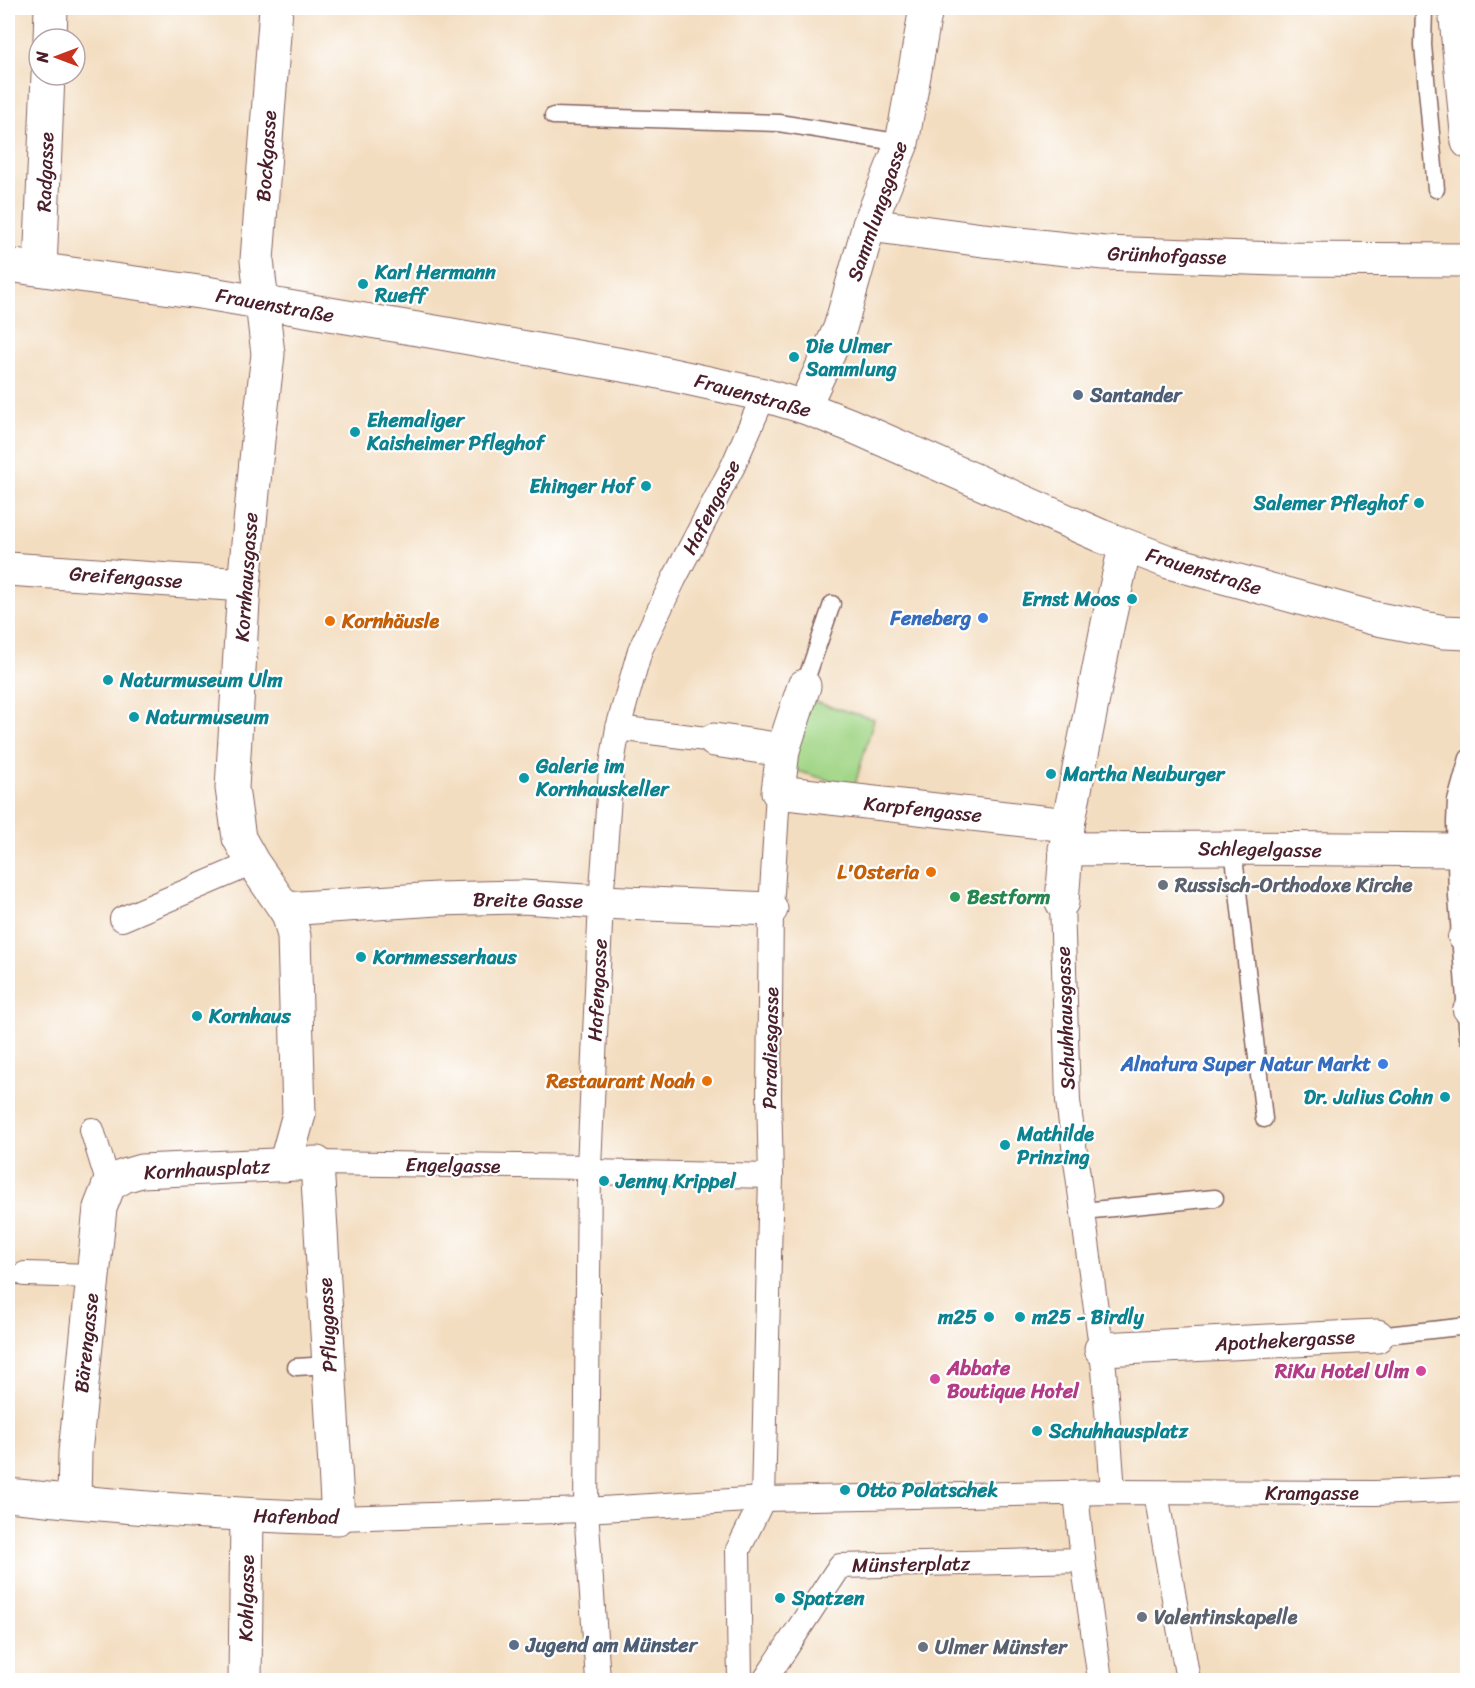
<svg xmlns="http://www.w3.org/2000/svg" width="1475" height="1688" font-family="Sriracha,sans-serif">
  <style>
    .green { fill: #a2d687; stroke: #767a59; stroke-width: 1.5 }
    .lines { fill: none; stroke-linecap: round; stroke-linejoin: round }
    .service-casing { stroke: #85625f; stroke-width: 19 }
    .pedestrian-casing { stroke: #85625f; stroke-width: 26 }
    .minor-casing { stroke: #85625f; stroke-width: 35 }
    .tertiary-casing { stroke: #85625f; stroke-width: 35 }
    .service { stroke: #fff; stroke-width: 16 }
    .pedestrian { stroke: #fff; stroke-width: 24 }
    .minor { stroke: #fff; stroke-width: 33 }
    .tertiary { stroke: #fff; stroke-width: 33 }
    .culture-dot { fill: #0f9aa8; stroke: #fff; stroke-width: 2 }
    .service-dot { fill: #5c6f8a; stroke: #fff; stroke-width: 2 }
    .shop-dot { fill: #3f7fe0; stroke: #fff; stroke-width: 2 }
    .food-dot { fill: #e8710a; stroke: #fff; stroke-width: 2 }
    .worship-dot { fill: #6b7280; stroke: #fff; stroke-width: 2 }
    .leisure-dot { fill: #2e9e5b; stroke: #fff; stroke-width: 2 }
    .hotel-dot { fill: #d1479c; stroke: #fff; stroke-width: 2 }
    .labels { text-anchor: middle; stroke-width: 4.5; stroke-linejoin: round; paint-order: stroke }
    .street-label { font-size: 20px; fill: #4a1f2b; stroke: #fff }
    .culture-label { font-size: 20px; font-weight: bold; fill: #0d838f; stroke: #fff; text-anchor: start }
    .service-label { font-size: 20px; font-weight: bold; fill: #4e5e75; stroke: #fff; text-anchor: start }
    .shop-label { font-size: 20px; font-weight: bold; fill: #366cbe; stroke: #fff; text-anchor: end }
    .food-label { font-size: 20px; font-weight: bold; fill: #c56008; stroke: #fff; text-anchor: end }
    .worship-label { font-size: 20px; font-weight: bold; fill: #5b616d; stroke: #fff; text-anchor: start }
    .leisure-label { font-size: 20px; font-weight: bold; fill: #27864d; stroke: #fff; text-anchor: start }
    .hotel-label { font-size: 20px; font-weight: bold; fill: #b23c85; stroke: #fff; text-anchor: start }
  </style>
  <rect width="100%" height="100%" fill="#fff"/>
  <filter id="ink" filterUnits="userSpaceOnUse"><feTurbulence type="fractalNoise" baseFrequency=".0167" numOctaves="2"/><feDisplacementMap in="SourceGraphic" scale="12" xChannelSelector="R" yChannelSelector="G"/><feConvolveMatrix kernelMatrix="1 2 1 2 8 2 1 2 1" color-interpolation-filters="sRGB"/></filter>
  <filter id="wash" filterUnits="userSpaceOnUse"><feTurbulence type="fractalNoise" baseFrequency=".008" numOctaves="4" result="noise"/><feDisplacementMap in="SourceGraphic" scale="24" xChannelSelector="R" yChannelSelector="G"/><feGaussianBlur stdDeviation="1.35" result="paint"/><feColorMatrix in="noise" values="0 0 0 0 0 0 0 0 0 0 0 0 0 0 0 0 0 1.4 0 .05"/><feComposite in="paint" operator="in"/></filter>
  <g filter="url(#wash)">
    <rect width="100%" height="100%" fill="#f3ddc0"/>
    <polygon class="green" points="808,700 874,719 854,788 788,768"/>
  </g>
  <g filter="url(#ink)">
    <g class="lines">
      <defs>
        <g id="service">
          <polyline points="1424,8 1423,45 1436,189"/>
          <polyline points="553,116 779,123 902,143"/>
          <polyline points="804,686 832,604"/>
          <polyline points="1468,758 1456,801 1455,823 1457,897 1468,1038"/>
          <polyline points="1233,848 1264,1119"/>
          <polyline points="1083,1211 1215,1198"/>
          <polyline points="1377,1336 1468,1326"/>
          <polyline points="296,1367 329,1365"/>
        </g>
        <g id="pedestrian">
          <polyline points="618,728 714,740"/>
          <polyline points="1062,902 1068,1101 1104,1369 1113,1492"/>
          <polyline points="122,919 253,863"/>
          <polyline points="1460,937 1468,935"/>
          <polyline points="1465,1010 1468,1010"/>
          <polyline points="92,1130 109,1185"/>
          <polyline points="317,1163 589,1167"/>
          <polyline points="589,1172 771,1176"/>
          <polyline points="25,1274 93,1276"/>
          <polyline points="1076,1493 1083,1560 1100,1680"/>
          <polyline points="1156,1493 1188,1680"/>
          <polyline points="338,1518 586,1510 763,1499 1113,1492 1375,1493 1468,1489"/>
          <polyline points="598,1680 586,1510 589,1167 601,902 611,770 618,728 640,650 674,579 733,466 764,395"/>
          <polyline points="740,1680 738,1550 763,1499 771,1176 769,1096 771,909 778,792"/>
          <polyline points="765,1680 840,1566 1083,1560"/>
        </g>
        <g id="minor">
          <polyline points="276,8 257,260 268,354 258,440 244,585 232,788 239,838 253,863 285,909 289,916 294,936 299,1114 285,1165"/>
          <polyline points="50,39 51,8"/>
          <polyline points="869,225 983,240 1104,253 1278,259 1468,260"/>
          <polyline points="40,269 48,75"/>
          <polyline points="804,407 840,328 869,225 902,143 926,8"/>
          <polyline points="8,569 244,585"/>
          <polyline points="804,686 783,750 778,792 1068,825"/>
          <polyline points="714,740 783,750"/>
          <polyline points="1065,849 1233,848 1455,850"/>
          <polyline points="1062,902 1068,825 1108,623 1125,547"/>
          <polyline points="285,909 437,899 522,897 601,902 771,909"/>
          <polyline points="1101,1349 1377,1336"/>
          <path d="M8,1495C117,1507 228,1515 338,1518L317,1163L141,1171L124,1176L109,1185L100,1208L75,1453L74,1502"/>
          <polyline points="245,1680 247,1515"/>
        </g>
        <g id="tertiary">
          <polyline points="1455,8 1468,142"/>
          <polyline points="8,265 206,293 435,332 645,369 764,395 804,407 850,425 1101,536 1169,562 1373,618 1444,632 1468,633"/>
        </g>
      </defs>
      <use href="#service" class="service-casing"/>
      <use href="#pedestrian" class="pedestrian-casing"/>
      <use href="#minor" class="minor-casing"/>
      <use href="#tertiary" class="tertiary-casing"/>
      <use href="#service" class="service"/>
      <use href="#pedestrian" class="pedestrian"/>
      <use href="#minor" class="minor"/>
      <use href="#tertiary" class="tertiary"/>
    </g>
  </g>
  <g class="culture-dot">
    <circle cx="363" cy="284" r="6"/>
    <circle cx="794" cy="357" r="6"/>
    <circle cx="355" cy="432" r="6"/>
    <circle cx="646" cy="486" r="6"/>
    <circle cx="1419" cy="503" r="6"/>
    <circle cx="1132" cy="599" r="6"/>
    <circle cx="108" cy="680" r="6"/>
    <circle cx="134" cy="717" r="6"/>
    <circle cx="1051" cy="774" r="6"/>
    <circle cx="524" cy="778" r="6"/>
    <circle cx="361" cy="957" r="6"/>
    <circle cx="197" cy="1016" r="6"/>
    <circle cx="1445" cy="1097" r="6"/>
    <circle cx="1005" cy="1145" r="6"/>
    <circle cx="604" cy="1181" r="6"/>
    <circle cx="989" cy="1317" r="6"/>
    <circle cx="1020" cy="1317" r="6"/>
    <circle cx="1037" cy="1431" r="6"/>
    <circle cx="845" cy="1490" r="6"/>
    <circle cx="780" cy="1598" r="6"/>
  </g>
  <g class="service-dot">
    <circle cx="1078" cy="395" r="6"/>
    <circle cx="514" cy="1645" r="6"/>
  </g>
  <g class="shop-dot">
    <circle cx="983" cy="618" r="6"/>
    <circle cx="1383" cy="1064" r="6"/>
  </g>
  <g class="food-dot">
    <circle cx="330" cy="621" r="6"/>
    <circle cx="931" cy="872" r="6"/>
    <circle cx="707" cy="1081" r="6"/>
  </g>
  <g class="worship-dot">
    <circle cx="1163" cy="885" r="6"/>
    <circle cx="1142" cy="1617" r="6"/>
    <circle cx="923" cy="1647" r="6"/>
  </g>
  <circle class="leisure-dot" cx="955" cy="897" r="6"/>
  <g class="hotel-dot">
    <circle cx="1421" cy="1371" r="6"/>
    <circle cx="935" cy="1379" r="6"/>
  </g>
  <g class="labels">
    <g class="street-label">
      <text transform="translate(266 156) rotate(-86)" y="7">Bockgasse</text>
      <text transform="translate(45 172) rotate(-88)" y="7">Radgasse</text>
      <text transform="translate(877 211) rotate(-71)" y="7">Sammlungsgasse</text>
      <text transform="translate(1167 255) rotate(2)" y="7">Grünhofgasse</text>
      <text transform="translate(275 305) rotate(10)" y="7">Frauenstraße</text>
      <text transform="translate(753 395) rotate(15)" y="7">Frauenstraße</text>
      <text transform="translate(711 507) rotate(-63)" y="7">Hafengasse</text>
      <text transform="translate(1204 571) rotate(17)" y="7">Frauenstraße</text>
      <text transform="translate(126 577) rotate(4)" y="7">Greifengasse</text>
      <text transform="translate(246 577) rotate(-86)" y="7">Kornhausgasse</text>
      <text transform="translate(923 809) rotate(6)" y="7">Karpfengasse</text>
      <text transform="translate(1260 849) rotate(1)" y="7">Schlegelgasse</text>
      <text transform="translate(528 900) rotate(1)" y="7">Breite Gasse</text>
      <text transform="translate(597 990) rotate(-87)" y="7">Hafengasse</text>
      <text transform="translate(1065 1018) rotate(-92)" y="7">Schuhhausgasse</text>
      <text transform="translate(770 1048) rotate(-89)" y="7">Paradiesgasse</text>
      <text transform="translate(453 1165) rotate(1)" y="7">Engelgasse</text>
      <text transform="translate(207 1169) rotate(-3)" y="7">Kornhausplatz</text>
      <text transform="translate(327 1325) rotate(-93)" y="7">Pfluggasse</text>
      <text transform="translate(1285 1340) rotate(-3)" y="7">Apothekergasse</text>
      <text transform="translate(86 1343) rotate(-84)" y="7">Bärengasse</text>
      <text x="1312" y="1500">Kramgasse</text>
      <text transform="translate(296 1516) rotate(1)" y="7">Hafenbad</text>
      <text transform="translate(911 1564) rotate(-1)" y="7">Münsterplatz</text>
      <text transform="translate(246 1598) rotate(-89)" y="7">Kohlgasse</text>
    </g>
    <g class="culture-label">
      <text x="375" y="279">Karl Hermann<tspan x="375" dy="23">Rueff</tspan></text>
      <text x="806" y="353">Die Ulmer<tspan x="806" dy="23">Sammlung</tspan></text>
      <text x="367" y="427">Ehemaliger<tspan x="367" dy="23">Kaisheimer Pfleghof</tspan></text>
      <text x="634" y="493" text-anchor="end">Ehinger Hof</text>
      <text x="1407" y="510" text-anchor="end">Salemer Pfleghof</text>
      <text x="1120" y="606" text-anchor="end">Ernst Moos</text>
      <text x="120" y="687">Naturmuseum Ulm</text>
      <text x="146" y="724">Naturmuseum</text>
      <text x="536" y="773">Galerie im<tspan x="536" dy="23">Kornhauskeller</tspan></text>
      <text x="1063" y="781">Martha Neuburger</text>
      <text x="373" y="964">Kornmesserhaus</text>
      <text x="209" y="1023">Kornhaus</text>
      <text x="1433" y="1104" text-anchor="end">Dr. Julius Cohn</text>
      <text x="1017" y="1141">Mathilde<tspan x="1017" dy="23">Prinzing</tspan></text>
      <text x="616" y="1188">Jenny Krippel</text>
      <text x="977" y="1324" text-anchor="end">m25</text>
      <text x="1032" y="1324">m25 - Birdly</text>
      <text x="1049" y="1438">Schuhhausplatz</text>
      <text x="857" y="1497">Otto Polatschek</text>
      <text x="792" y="1605">Spatzen</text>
    </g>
    <g class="service-label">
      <text x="1090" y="402">Santander</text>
      <text x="526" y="1652">Jugend am Münster</text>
    </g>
    <g class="shop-label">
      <text x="971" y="625">Feneberg</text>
      <text x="1371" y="1071">Alnatura Super Natur Markt</text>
    </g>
    <g class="food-label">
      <text x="342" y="628" text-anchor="start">Kornhäusle</text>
      <text x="919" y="879">L'Osteria</text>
      <text x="695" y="1088">Restaurant Noah</text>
    </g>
    <g class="worship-label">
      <text x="1175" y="892">Russisch-Orthodoxe Kirche</text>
      <text x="1154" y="1624">Valentinskapelle</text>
      <text x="935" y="1654">Ulmer Münster</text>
    </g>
    <g class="leisure-label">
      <text x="967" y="904">Bestform</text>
    </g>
    <g class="hotel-label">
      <text x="947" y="1375">Abbate<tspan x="947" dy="23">Boutique Hotel</tspan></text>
      <text x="1409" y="1378" text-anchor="end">RiKu Hotel Ulm</text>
    </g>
  </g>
  <rect width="1475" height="1688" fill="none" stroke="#fff" stroke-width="30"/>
  <g transform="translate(57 57) rotate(270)"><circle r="28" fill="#ffffff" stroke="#b7a5aa" stroke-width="1.5"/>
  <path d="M0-4.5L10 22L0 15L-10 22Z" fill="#c8321e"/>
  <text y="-9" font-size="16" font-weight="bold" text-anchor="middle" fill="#4a1f2b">N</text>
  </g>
</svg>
